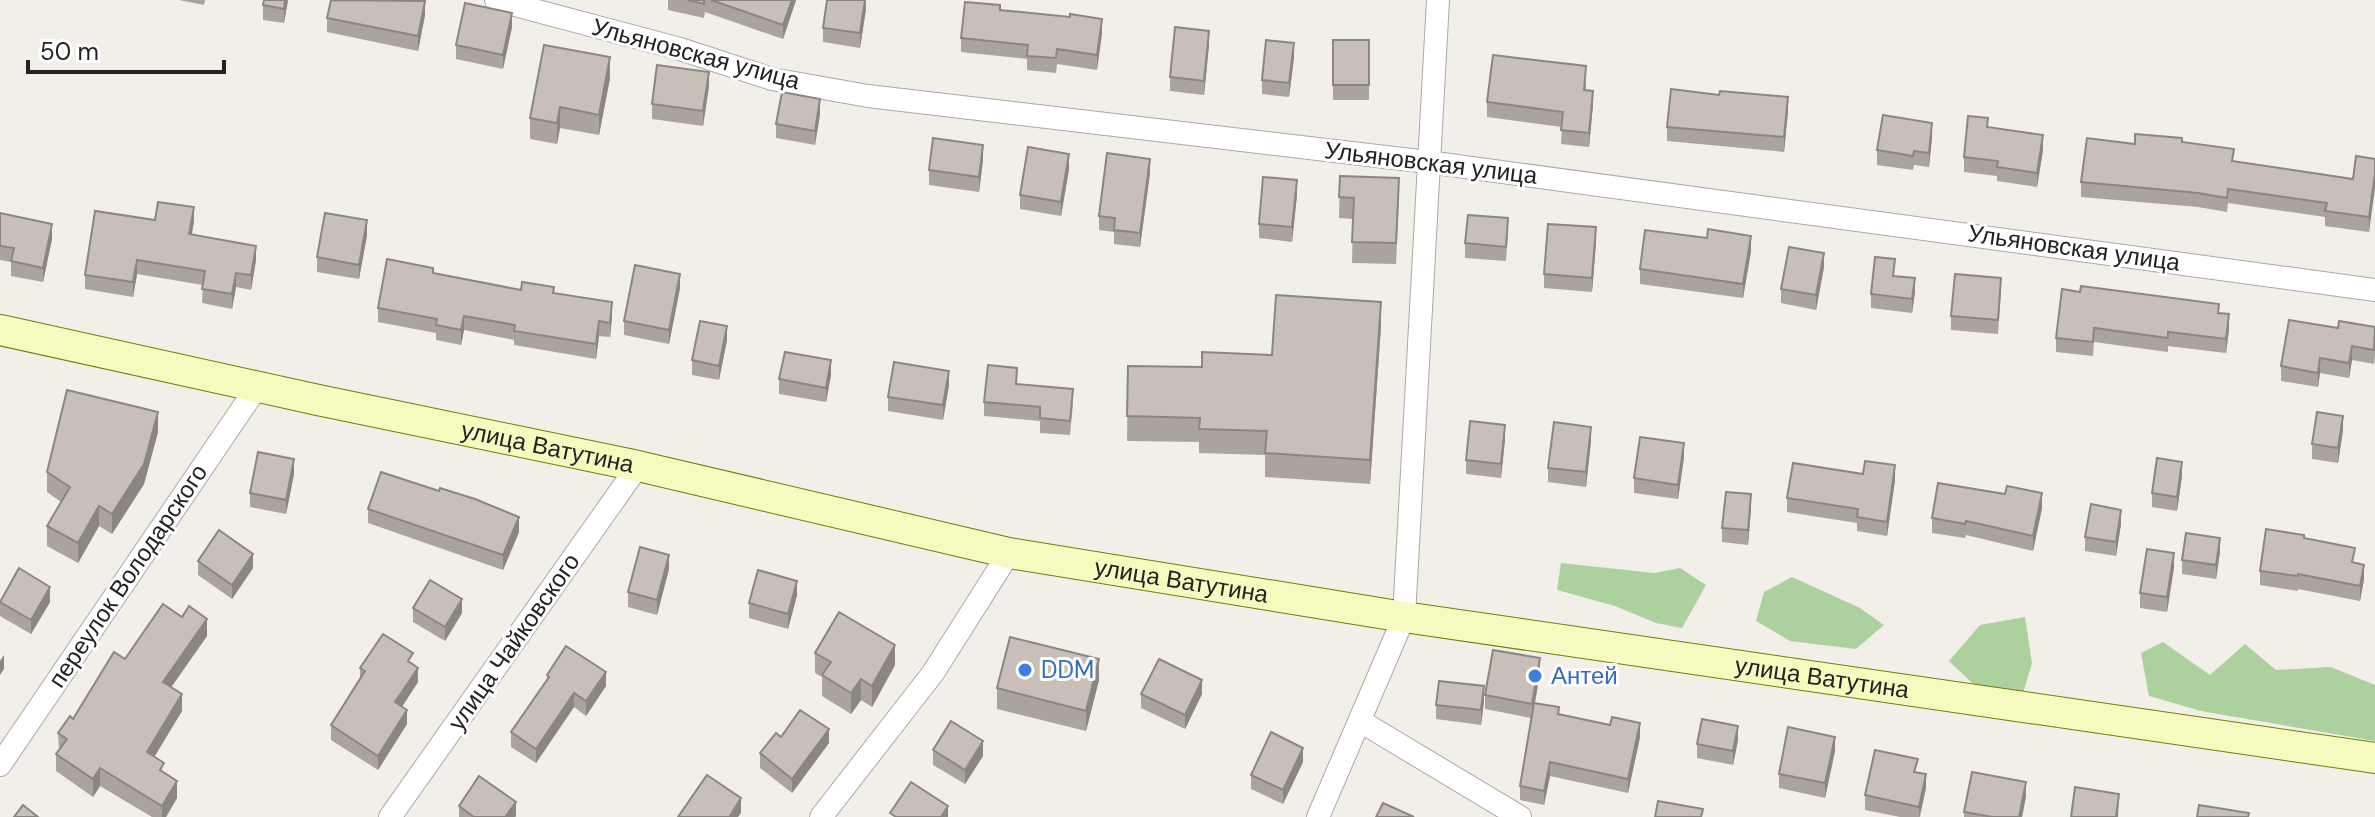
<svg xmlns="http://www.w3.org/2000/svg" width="2375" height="817" font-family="'DM Sans',sans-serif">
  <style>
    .forest { fill: #add19e }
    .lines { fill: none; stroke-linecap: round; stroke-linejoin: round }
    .minor-casing { stroke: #a9a9a9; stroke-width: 24 }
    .secondary-casing { stroke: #707d05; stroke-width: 32 }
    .minor { stroke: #fff; stroke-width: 22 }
    .secondary { stroke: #f7fabf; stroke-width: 30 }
    .wall { fill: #aba49e }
    .shaded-wall { fill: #8b8681 }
    .building { fill: #c7bfb8; stroke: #8b8681; stroke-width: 2 }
    .shop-dot { fill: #3f7fe0; stroke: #fff; stroke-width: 3 }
    .labels { text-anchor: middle; stroke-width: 6; stroke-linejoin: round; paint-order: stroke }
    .street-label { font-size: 24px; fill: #222; stroke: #fff }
    .shop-label { font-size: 24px; fill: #366cbe; stroke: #fff; text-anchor: start }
  </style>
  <rect width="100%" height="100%" fill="#f2efe9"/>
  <g class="forest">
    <polygon points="1561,563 1654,573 1680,568 1706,585 1682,628 1656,623 1615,606 1557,590"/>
    <polygon points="1792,577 1860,608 1884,625 1856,649 1790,641 1756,621 1764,592"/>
    <polygon points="2025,617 2032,663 2021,700 1987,697 1949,661 1980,625"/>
    <polygon points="2163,642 2210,675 2245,644 2276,670 2331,667 2375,685 2375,741 2201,711 2149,696 2141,653"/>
  </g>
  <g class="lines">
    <defs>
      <g id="minor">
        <polyline points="496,0 680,49 772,79 868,96 1428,162 2375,290"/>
        <polyline points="1360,721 1520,817"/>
        <polyline points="0,765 257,387"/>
        <polyline points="390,817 638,466"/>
        <polyline points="821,817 933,673 1009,553"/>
        <polyline points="1318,817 1404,617 1438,0"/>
      </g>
      <g id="secondary">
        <path id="s1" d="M0,330L318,400L638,466L1009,553L1404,617L2375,758"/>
      </g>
    </defs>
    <use href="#minor" class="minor-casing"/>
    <use href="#secondary" class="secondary-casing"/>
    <use href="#minor" class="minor"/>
    <use href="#secondary" class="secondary"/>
  </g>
  <g class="wall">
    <polygon points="179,0 205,0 204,5"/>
    <polygon points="288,0 284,23 263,20 263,5"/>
    <polygon points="668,0 796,0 783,39 705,12 704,18 668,10"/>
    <polygon points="866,0 866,9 860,48 823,42 823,28"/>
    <polygon points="1000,10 1102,33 1097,70 1057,64 1056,73 1027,70 1027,59 961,52 961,38"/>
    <polygon points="425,15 418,51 327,32 327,18"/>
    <polygon points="512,27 503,69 456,59 456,45"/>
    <rect x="1333" y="40" width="36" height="60"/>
    <polygon points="1209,45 1204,95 1170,91 1170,77"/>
    <polygon points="1294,57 1289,97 1262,94 1262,80"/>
    <polygon points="610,78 599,135 560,128 557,144 530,139 530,118"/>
    <polygon points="1586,81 1586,90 1593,105 1589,147 1561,144 1562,127 1487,117 1487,102"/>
    <polygon points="709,86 703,126 652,119 652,104"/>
    <polygon points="1719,95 1788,111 1784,152 1667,141 1667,127"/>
    <polygon points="820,114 815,145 776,138 776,124"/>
    <polygon points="1988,127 2043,150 2037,187 1997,181 1997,176 1964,172 1964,157"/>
    <polygon points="1932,137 1929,167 1914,165 1913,170 1877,165 1877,150"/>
    <polygon points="2182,142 2234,161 2353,179 2375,159 2369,232 2325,226 2325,217 2228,203 2227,212 2198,207 2081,197 2081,182 2135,144"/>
    <polygon points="983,160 979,192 929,185 929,170"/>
    <polygon points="1069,169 1061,216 1020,209 1020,195"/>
    <polygon points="1150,173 1140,247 1114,244 1114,232 1099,230 1099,216"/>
    <polygon points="1340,176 1399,199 1396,264 1352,263 1353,219 1339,218"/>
    <polygon points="1297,195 1292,242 1259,238 1259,224"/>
    <polygon points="0,213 52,239 43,282 11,276 11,262 0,260"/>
    <polygon points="155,220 194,221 192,234 256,260 251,290 236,287 232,309 202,303 203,285 137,274 133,297 85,289 85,275"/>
    <polygon points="1508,233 1506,261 1465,258 1465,243"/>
    <polygon points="367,235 359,279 317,272 317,257"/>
    <polygon points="1596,242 1592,292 1544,288 1544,274"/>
    <polygon points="1751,251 1743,298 1640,284 1640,269"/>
    <polygon points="1824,267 1816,310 1781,303 1781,289"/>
    <polygon points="433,273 521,290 554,293 612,317 610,337 599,336 596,359 514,345 514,340 464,330 461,345 436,340 436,333 378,322 378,308"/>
    <polygon points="1895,276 1915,292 1912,313 1871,308 1871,294"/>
    <polygon points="680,288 669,344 624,335 624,321"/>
    <polygon points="2001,292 1998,334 1951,330 1951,316"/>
    <polygon points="2080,292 2219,313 2229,329 2226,353 2168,346 2168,352 2094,342 2093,356 2056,352 2056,338"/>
    <polygon points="1381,326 1370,484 1265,477 1265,455 1199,453 1199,442 1127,441 1128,366 1202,367 1272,355"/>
    <polygon points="2375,327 2375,355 2374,364 2352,360 2349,378 2320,373 2318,387 2281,381 2281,366 2338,328"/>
    <polygon points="727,340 719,380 692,375 692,360"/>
    <polygon points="831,375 826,402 779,394 779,379"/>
    <polygon points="1017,384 1073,403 1070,435 1040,433 1040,421 984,416 984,402"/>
    <polygon points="949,385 943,420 888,411 888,397"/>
    <polygon points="2343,430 2338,463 2312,459 2312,444"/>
    <polygon points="158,432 144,484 112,534 99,526 78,563 47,546 47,526 61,502 47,492 47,472"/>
    <polygon points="1505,439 1501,478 1466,474 1466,460"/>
    <polygon points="1591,441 1586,487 1548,482 1548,468"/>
    <polygon points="1684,457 1678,499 1634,493 1634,478"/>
    <polygon points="294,474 286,514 250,507 250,493"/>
    <polygon points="2182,476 2177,511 2152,507 2152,493"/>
    <polygon points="1895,480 1887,536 1857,531 1857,523 1787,512 1787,498"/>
    <polygon points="2042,508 2033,551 1966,535 1965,538 1932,533 1932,518"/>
    <polygon points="368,509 519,532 503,570 368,523"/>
    <polygon points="1751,509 1748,545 1722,542 1722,528"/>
    <polygon points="2121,524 2116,556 2085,551 2085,537"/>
    <polygon points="2304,538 2355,563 2364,579 2360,601 2298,589 2298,591 2260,585 2260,571"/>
    <polygon points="2220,552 2216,579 2182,574 2182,560"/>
    <polygon points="198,561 253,568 232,599 198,575"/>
    <polygon points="2174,567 2167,612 2140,608 2140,593"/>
    <polygon points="669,569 657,615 628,607 628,592"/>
    <polygon points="797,595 788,629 749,618 749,603"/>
    <polygon points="0,602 50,602 31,634 0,616"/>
    <polygon points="413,608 462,613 445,641 413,622"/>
    <polygon points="207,636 171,687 182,711 154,757 177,798 166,817 152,817 100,786 93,797 56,771 56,754 59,750 58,733 73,719 125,659"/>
    <polygon points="815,653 895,665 872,707 861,700 851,714 822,696 822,677 815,673"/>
    <polygon points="413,664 418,682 402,707 407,724 378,770 331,740 331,725 360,678 360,668"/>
    <polygon points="1540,673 1535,703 1559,714 1640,737 1628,793 1550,776 1544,805 1520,800 1520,786 1531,718 1485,709 1485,695"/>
    <polygon points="547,675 606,686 586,716 574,707 536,763 511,747 511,732 547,681"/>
    <polygon points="1099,680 1086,731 997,709 997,688"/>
    <polygon points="1141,694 1202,694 1185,729 1141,708"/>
    <polygon points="1484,701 1481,725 1436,719 1436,705"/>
    <polygon points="781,737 829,743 792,793 760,768 760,753"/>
    <polygon points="1738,740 1733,765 1697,758 1697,744"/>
    <polygon points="933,750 983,756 965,784 933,765"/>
    <polygon points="1835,751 1825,798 1779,788 1779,774"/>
    <polygon points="1303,762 1283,804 1251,789 1251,775"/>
    <polygon points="1918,772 1926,788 1920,817 1900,817 1865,810 1865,795"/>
    <polygon points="2026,796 2022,817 1964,817 1964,812"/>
    <polygon points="459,806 516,816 515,817 459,817"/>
  </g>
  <g class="shaded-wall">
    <polygon points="285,0 288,0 284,23 284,9"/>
    <polygon points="792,0 796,0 783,39 783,25"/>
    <polygon points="865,0 866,9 860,48 860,33"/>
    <polygon points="425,1 425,15 418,51 418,36"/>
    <polygon points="512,13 512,27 503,69 503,55"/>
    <polygon points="1102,19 1102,33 1097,70 1097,55"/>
    <polygon points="1209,31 1209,45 1204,95 1204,81"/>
    <polygon points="1294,43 1294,57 1289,97 1289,83"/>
    <polygon points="610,57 610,78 599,135 599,115"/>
    <polygon points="709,72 709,86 703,126 703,111"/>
    <polygon points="1593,91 1593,105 1589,147 1589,133"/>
    <polygon points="1788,97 1788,111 1784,152 1784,137"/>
    <polygon points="820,99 820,114 815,145 815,131"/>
    <polygon points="560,107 560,128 557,144 557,123"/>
    <polygon points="1932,123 1932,137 1929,167 1929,153"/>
    <polygon points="2043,135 2043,150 2037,187 2037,173"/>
    <polygon points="983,145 983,160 979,192 979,177"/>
    <polygon points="1069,154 1069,169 1061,216 1061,202"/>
    <polygon points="1150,159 1150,173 1140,247 1140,233"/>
    <polygon points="2375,174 2375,188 2369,232 2369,217"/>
    <polygon points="1297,180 1297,195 1292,242 1292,227"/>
    <polygon points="194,207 194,221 189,248 189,234"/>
    <polygon points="367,220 367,235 359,279 359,265"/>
    <polygon points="52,224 52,239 43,282 43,268"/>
    <polygon points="1596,227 1596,242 1592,292 1592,278"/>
    <polygon points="1751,236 1751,251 1743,298 1743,284"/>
    <polygon points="256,246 256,260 251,290 251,275"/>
    <polygon points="1824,253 1824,267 1816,310 1816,295"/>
    <polygon points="137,260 137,274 133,297 133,282"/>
    <polygon points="236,273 236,287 232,309 232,294"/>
    <polygon points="680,274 680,288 669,344 669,330"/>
    <polygon points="1915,278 1915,292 1912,313 1912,299"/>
    <polygon points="612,302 612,317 610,337 610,323"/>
    <polygon points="1381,302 1381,326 1370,484 1370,460"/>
    <polygon points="2229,314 2229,329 2226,353 2226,339"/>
    <polygon points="464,316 464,330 461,345 461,330"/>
    <polygon points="599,321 599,336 596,359 596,344"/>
    <polygon points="727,326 727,340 719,380 719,366"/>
    <polygon points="2352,346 2352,360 2349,378 2349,363"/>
    <polygon points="2320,358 2320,373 2318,387 2318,373"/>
    <polygon points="831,360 831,375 826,402 826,388"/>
    <polygon points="949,371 949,385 943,420 943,405"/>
    <polygon points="158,412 158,432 144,484 112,534 112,514"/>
    <polygon points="2343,416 2343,430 2338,463 2338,448"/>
    <polygon points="1505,425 1505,439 1501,478 1501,464"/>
    <polygon points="1591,427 1591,441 1586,487 1586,472"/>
    <polygon points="1684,443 1684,457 1678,499 1678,485"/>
    <polygon points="294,459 294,474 286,514 286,500"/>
    <polygon points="2182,462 2182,476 2177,511 2177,497"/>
    <polygon points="1895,465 1895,480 1887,536 1887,522"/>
    <polygon points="2042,493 2042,508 2033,551 2033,536"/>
    <polygon points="1751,494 1751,509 1748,545 1748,530"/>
    <polygon points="99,506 99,526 78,563 78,543"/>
    <polygon points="2121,510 2121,524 2116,556 2116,542"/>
    <polygon points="519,517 519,532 503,570 503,555"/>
    <polygon points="2220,538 2220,552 2216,579 2216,565"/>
    <polygon points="2174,553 2174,567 2167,612 2167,597"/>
    <polygon points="253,554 253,568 232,599 232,585"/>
    <polygon points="669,555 669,569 657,615 657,600"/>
    <polygon points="2364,565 2364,579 2360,601 2360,586"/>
    <polygon points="797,581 797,595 788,629 788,614"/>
    <polygon points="50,587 50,602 31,634 31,620"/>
    <polygon points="462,599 462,613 445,641 445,627"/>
    <polygon points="207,619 207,636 163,699 163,682"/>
    <polygon points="895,645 895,665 872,707 872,686"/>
    <polygon points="4,655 4,669 0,675 0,661"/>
    <polygon points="1540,658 1540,673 1532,718 1532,704"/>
    <polygon points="1099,659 1099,680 1086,731 1086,711"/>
    <polygon points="418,668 418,682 395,717 395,702"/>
    <polygon points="606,672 606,686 586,716 586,701"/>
    <polygon points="861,679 861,700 851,714 851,693"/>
    <polygon points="1202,680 1202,694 1185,729 1185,715"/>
    <polygon points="1484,686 1484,701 1481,725 1481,710"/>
    <polygon points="574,693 574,707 536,763 536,749"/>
    <polygon points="182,694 182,711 147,769 147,752"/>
    <polygon points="407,710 407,724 378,770 378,756"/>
    <polygon points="1640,723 1640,737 1628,793 1628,779"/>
    <polygon points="1738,726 1738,740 1733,765 1733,751"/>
    <polygon points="829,729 829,743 792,793 792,779"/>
    <polygon points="1835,737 1835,751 1825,798 1825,783"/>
    <polygon points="983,741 983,756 965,784 965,770"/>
    <polygon points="1303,748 1303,762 1283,804 1283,790"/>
    <polygon points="1550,762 1550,776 1544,805 1544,791"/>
    <polygon points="100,768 100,786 93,797 93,779"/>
    <polygon points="1926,774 1926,788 1919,817 1919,807"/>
    <polygon points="177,781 177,798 166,817 162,817 162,806"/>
    <polygon points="2026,782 2026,796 2022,817 2019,817"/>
    <polygon points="2119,794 2118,817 2116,817"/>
    <polygon points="741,798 741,813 738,817 730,817"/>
    <polygon points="516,802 516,816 515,817 505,817"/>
    <polygon points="948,806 948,817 941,817"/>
  </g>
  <g class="building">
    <polygon points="264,0 285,0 284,9 263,5"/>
    <polygon points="331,0 425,1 418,36 327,18"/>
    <polygon points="688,0 704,0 704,4"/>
    <polygon points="711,0 792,0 783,25"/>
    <polygon points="827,0 865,0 860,33 823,28"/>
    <polygon points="965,2 1000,5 1000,10 1070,17 1070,14 1102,19 1097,55 1057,49 1056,58 1027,56 1028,45 961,38"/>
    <polygon points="465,3 512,13 503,55 456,45"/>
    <polygon points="1175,27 1209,31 1204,81 1170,77"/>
    <polygon points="1266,40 1294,43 1289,83 1262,80"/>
    <rect x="1333" y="40" width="36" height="45"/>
    <polygon points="544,45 610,57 599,115 560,107 557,123 530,118"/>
    <polygon points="1493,55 1586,66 1584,90 1593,91 1589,133 1561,130 1563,112 1487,102"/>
    <polygon points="657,65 709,72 703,111 652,104"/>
    <polygon points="1671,89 1719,95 1720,91 1788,97 1784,137 1667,127"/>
    <polygon points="782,92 820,99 815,131 776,124"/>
    <polygon points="1883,115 1932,123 1929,153 1914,151 1913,156 1877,150"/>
    <polygon points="1968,116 1988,118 1987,127 2043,135 2037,173 1997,167 1998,161 1964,157"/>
    <polygon points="2135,134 2182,138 2182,142 2234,149 2232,161 2353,179 2356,156 2375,159 2375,174 2369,217 2325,211 2327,203 2228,189 2227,198 2198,193 2081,182 2087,138 2135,144"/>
    <polygon points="933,138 983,145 979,177 929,170"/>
    <polygon points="1028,147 1069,154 1061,202 1020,195"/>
    <polygon points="1107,153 1150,159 1140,233 1114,230 1115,218 1099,216"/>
    <polygon points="1340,176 1399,178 1396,243 1352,242 1354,198 1339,197"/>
    <polygon points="1263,177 1297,180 1292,227 1259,224"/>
    <polygon points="158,202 194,207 189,234 256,246 251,275 236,273 232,294 202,289 205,271 137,260 133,282 85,275 95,211 155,220"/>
    <polygon points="0,213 52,224 43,268 11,261 14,248 0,246"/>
    <polygon points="325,213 367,220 359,265 317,257"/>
    <polygon points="1468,215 1508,218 1506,247 1465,243"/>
    <polygon points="1548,224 1596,227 1592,278 1544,274"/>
    <polygon points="1708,229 1751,236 1743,284 1640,269 1645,230 1707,238"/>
    <polygon points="1789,247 1824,253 1816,295 1781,289"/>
    <polygon points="1875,257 1895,259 1893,276 1915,278 1912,299 1871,294"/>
    <polygon points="387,259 433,268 433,273 521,290 522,282 554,287 553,293 612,302 610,323 599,321 596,344 514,331 515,325 464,316 461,330 436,325 437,319 378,308"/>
    <polygon points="635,265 680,274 669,330 624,321"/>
    <polygon points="1955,274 2001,278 1998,320 1951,316"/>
    <polygon points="2081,286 2219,304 2218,313 2229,314 2226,339 2168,332 2168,338 2094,328 2093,342 2056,338 2062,289 2080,292"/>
    <polygon points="1276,295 1381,302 1370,460 1265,453 1267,431 1199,429 1200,418 1127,416 1128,366 1202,367 1202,352 1272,355"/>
    <polygon points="2289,320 2338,328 2339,321 2375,327 2374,350 2352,346 2349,363 2320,358 2318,373 2281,366"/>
    <polygon points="700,321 727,326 719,366 692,360"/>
    <polygon points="785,352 831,360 826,388 779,379"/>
    <polygon points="894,362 949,371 943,405 888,397"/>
    <polygon points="988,365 1017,368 1016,384 1073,389 1070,421 1040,418 1040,407 984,402"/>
    <polygon points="67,390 158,412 144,464 112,514 99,506 78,543 47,526 70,487 47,472"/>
    <polygon points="2317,412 2343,416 2338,448 2312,444"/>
    <polygon points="1470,421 1505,425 1501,464 1466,460"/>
    <polygon points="1554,422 1591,427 1586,472 1548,468"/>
    <polygon points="1640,437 1684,443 1678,485 1634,478"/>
    <polygon points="258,452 294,459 286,500 250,493"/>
    <polygon points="2157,458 2182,462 2177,497 2152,493"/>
    <polygon points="1865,461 1895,465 1887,522 1857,517 1858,509 1787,498 1793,463 1863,474"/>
    <polygon points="381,472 439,491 440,488 475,499 519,517 503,555 368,509"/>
    <polygon points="1938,483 2005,494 2007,486 2042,493 2033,536 1966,521 1965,524 1932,518"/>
    <polygon points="1726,492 1751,494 1748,530 1722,528"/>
    <polygon points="2091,504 2121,510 2116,542 2085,537"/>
    <polygon points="2266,529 2304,535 2304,538 2355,548 2352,562 2364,565 2360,586 2298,574 2298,576 2260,571"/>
    <polygon points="219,530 253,554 232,585 198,561"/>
    <polygon points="2186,533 2220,538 2216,565 2182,560"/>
    <polygon points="640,547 669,555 657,600 628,592"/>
    <polygon points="2147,549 2174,553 2167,597 2140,593"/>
    <polygon points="19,568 50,587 31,620 0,602"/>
    <polygon points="758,570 797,581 788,614 749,603"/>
    <polygon points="430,580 462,599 445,627 413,608"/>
    <polygon points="163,604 182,617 189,606 207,619 163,682 182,694 147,752 164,763 160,770 177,781 162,806 100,768 93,779 56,754 67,739 58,733 70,716 73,719 114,652 125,659"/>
    <polygon points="839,612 895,645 872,686 861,679 851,693 822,675 831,662 815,653"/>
    <polygon points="383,634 413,653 408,661 418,668 395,702 407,710 378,756 331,725 365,671 360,668"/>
    <polygon points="1010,637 1099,659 1086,711 997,688"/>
    <polygon points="566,646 606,672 586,701 574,693 536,749 511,732 549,677 547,675"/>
    <polygon points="1493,650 1540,658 1532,704 1485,695"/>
    <polygon points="1159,659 1202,680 1185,715 1141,694"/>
    <polygon points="1439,681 1484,686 1481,710 1436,705"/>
    <polygon points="1534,703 1559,707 1558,714 1610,725 1612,717 1640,723 1628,779 1550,762 1544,791 1520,786"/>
    <polygon points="800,710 829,729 792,779 760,753 776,733 781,737"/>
    <polygon points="1702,719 1738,726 1733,751 1697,744"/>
    <polygon points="951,721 983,741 965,770 933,750"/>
    <polygon points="1788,727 1835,737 1825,783 1779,774"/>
    <polygon points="1271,732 1303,748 1283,790 1251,775"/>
    <polygon points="1875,750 1918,759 1914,772 1926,774 1919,807 1865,795"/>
    <polygon points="1972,772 2026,782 2019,817 1993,817 1964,812"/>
    <polygon points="707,775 741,798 730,816 732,817 678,817"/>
    <polygon points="479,776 516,802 505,817 474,817 459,806"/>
    <polygon points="911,782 948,806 941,817 896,817 890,813"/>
    <polygon points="2075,787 2119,794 2116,817 2071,817"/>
    <polygon points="1658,801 1703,809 1701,817 1655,817"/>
    <polygon points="1383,803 1414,817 1376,817"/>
    <polygon points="23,805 38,817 14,817"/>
    <polygon points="2199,805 2249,813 2248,817 2197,817"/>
  </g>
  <g class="shop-dot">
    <circle cx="1025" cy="670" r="8"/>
    <circle cx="1535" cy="676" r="8"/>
  </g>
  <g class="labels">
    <g class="street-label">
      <text transform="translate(696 54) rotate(15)" y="8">Ульяновская улица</text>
      <text transform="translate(1431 163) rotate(7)" y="8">Ульяновская улица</text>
      <text transform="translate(2074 248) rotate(8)" y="8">Ульяновская улица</text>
      <text dy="8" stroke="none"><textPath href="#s1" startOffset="560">улица Ватутина</textPath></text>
      <text transform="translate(128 576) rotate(-56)" y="8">переулок Володарского</text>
      <text dy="8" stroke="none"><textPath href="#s1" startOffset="1208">улица Ватутина</textPath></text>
      <text transform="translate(514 642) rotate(-55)" y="8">улица Чайковского</text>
      <text dy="8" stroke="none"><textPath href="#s1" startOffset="1856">улица Ватутина</textPath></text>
    </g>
    <g class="shop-label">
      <text x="1041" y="678">DDM</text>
      <text x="1551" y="684">Антей</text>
    </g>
  </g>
  <path d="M28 60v12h196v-12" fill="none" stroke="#222222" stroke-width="4"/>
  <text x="40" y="60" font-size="24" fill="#222222" stroke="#ffffff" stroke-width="6" paint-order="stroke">50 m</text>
</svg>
